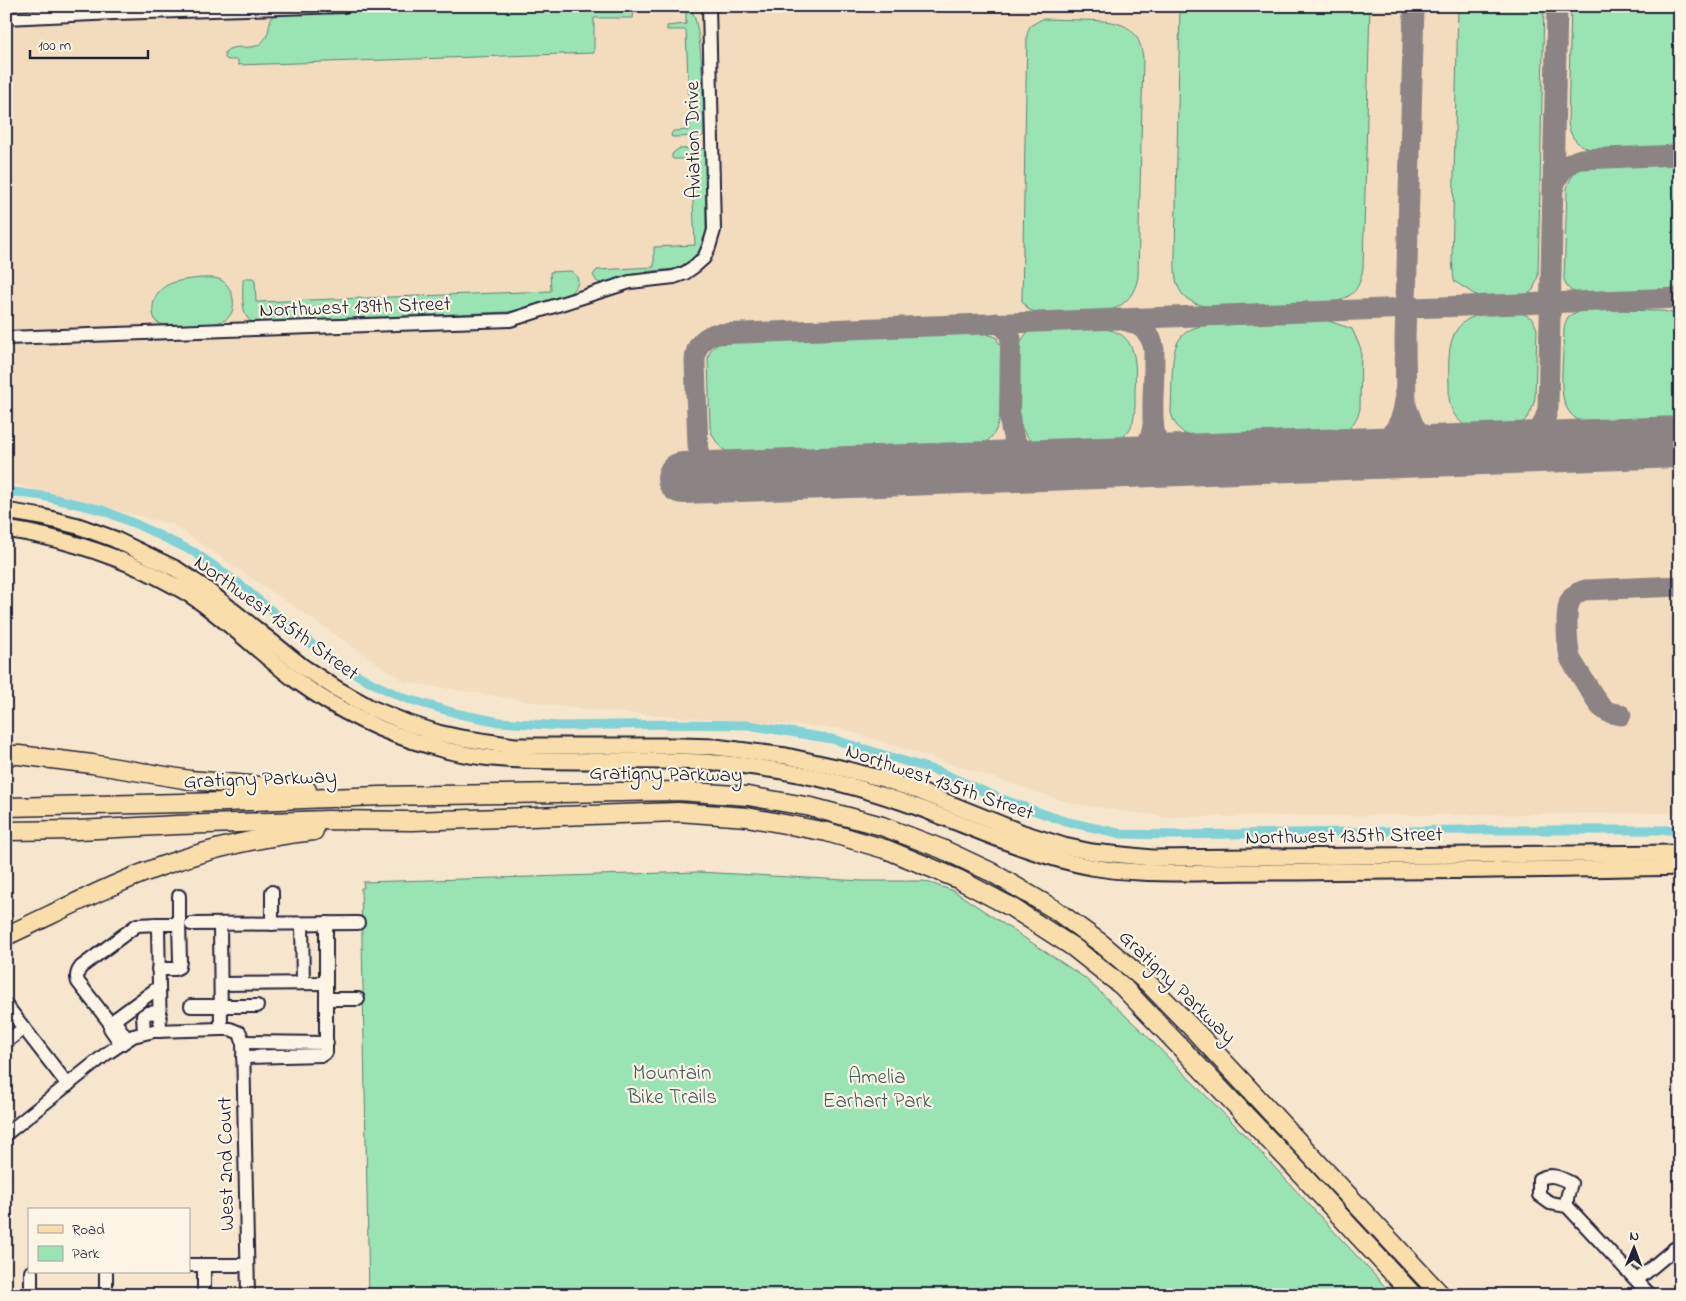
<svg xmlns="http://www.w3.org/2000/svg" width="1686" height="1301" font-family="'Indie Flower',sans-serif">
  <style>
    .built { fill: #f3dcbe }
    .green { fill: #9ae3b3; stroke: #5e8277 }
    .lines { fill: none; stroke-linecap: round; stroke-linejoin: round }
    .canal { stroke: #80d2d6; stroke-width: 9 }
    .taxiway { stroke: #8c8484; stroke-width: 21 }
    .runway { stroke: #8c8484; stroke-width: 52 }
    .minor-casing { stroke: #22223b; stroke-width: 16 }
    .major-casing { stroke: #22223b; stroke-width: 19 }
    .highway-casing { stroke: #22223b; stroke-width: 21 }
    .minor { stroke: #fcf5e5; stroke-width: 12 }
    .major { stroke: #f9deab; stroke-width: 15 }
    .highway { stroke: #f9deab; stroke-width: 18 }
    .labels { text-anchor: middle; stroke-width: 4.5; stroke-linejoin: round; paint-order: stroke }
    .street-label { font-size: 21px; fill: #22223b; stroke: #fcf5e5 }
    .park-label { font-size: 21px; fill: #465c5f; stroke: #fcf5e5 }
  </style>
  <rect width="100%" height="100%" fill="#f7e6ce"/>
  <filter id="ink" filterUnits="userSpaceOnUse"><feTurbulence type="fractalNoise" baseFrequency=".02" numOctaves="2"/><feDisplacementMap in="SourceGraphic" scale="10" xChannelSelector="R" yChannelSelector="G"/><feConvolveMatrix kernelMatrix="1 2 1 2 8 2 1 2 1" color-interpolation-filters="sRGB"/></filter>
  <g filter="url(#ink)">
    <polygon class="built" points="6,6 1680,6 1680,813 1166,817 1073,804 843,729 584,710 405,682 173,525 6,482"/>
    <g class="green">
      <path d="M470,6H689C704,23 703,109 704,135L702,136L674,137H672L671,135L673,131L690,130L686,30H667V26L686,24V11L666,12V10L634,11L633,18H594V53L238,65V60H228L225,58V52C233,43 250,51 260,44C274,33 265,19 276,13Z"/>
      <path d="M1180,6H1370L1363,268C1359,290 1355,295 1333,303L1210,307C1176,302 1174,283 1175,254Z"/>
      <polygon points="1458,6 1544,6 1538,276 1533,290 1529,293 1521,296 1486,297 1480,296 1474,294 1454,281 1452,260"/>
      <path d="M1571,6H1680V147L1595,150C1580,148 1570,139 1568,123Z"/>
      <path d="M1042,19C1055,19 1068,20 1081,20C1113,21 1139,20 1143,58L1138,277C1135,293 1127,304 1111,310L1040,313L1029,310L1022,301L1027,34L1030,26Z"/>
      <polygon points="698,148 705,149 706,231 699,251 688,262 675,269 640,272 602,283 597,282 593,275 597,270 654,267 654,247 695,245 691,159 673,159 672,158 672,154 678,149"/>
      <path d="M1680,164V291L1585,294C1573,293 1567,291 1564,279L1567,189C1569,179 1573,174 1581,168Z"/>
      <path d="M571,271C583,279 578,288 567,295L521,309L508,312L252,322C240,316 243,292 243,280L245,278H253L255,280L256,302L551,291L550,272Z"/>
      <path d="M201,278C207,278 215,277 221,280C234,287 239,312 225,320C210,328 180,324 163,325L156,322C152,314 152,306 155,298C163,280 185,280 201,278Z"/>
      <path d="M1619,310L1663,311L1680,315V424C1664,425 1649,425 1633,426C1607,427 1570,432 1563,397C1560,379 1564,347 1564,328C1565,324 1566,320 1568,317C1577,308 1607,310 1619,310Z"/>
      <path d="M1484,314C1495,314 1519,310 1528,316C1533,318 1535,324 1537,329L1535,398C1533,407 1531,415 1523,422C1514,429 1505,430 1494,431C1470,432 1452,423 1449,398C1450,365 1440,321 1484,314Z"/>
      <path d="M1326,320L1352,329L1361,349L1360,409C1355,427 1343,436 1325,438L1202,441C1187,438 1175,429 1171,413C1171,401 1172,390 1172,378C1173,354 1173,332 1201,326Z"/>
      <path d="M1103,329C1139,332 1136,365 1135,392C1135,403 1136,418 1130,429C1125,436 1117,442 1108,444C1097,448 1082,446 1070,446C1063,447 1055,448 1047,447C1011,441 1018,400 1019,374C1019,358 1016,342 1029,331Z"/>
      <path d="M984,333L996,337L1001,347C1003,360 1001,374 1001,387C1000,416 1003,441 969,450L743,458C726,455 715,445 710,428L708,358C710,346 718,343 729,342Z"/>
      <polygon points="698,872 863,881 924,881 954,891 1085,978 1142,1031 1240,1130 1393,1295 369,1295 361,888 364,888 363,882"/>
    </g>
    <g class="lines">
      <polyline class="canal" points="6,491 43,496 102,510 138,525 194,552 238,583 331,660 372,683 404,698 459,714 500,722 561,726 674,724 748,725 832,739 937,771 999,798 1064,821 1122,834 1177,835 1458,830 1680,830"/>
      <g class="taxiway">
        <polyline points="1414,6 1405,341 1406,406 1413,424 1417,430 1428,440 1442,447 1465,450"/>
        <path d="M1554,187C1558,172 1567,163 1581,159L1680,155"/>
        <path d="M1122,320C1139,323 1152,332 1154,350C1154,365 1154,381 1153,397C1153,427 1149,453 1187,460"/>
        <path d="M996,323C1004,325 1009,331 1011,339C1010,356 1010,373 1010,390C1009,425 1007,451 1045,465"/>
        <path d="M1511,448C1533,443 1543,430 1548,408L1557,6"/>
        <path d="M1352,454C1383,447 1402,433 1405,400"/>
        <path d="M1116,462C1138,456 1149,450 1153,426"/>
        <path d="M714,477L701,457L698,446L695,362C695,348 701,339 714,334L1680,298"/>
        <path d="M1621,715L1608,712L1600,706L1571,660C1567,649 1565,612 1570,601C1573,595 1578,592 1585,590L1680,586"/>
      </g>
      <polyline class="runway" points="683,478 1680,442"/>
      <defs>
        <g id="minor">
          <polyline points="6,18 115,13 344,6"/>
          <polyline points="6,338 510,320 630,282 674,277 685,273 695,266 704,258 709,247 714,230 709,6"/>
          <polyline points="272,892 272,924"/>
          <polyline points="179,896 179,924"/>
          <path d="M158,924L159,987L110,1023L78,982C76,977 77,972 81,967L137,925Z"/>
          <polyline points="158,924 179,924 180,961 179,967 175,969 158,969"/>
          <polyline points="191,924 358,923"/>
          <polyline points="220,924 221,1029"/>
          <polyline points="302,924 303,983"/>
          <polyline points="221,984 326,983"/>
          <polyline points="159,987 160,1031"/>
          <polyline points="326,999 358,999"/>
          <polyline points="6,1005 68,1085"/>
          <polyline points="191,1006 257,1006"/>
          <polyline points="144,1032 143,1016 148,1013 159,1012"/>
          <polyline points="6,1042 24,1028"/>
          <polyline points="243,1042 327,1043"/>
          <polyline points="121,1044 110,1028 110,1023 116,1023 127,1039"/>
          <polyline points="243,1057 322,1055 326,1052 326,923"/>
          <polyline points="6,1134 106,1054 133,1036 154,1031 221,1029 230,1029 240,1033 243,1042 248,1295"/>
          <path d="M1567,1206V1198L1571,1183C1559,1177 1551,1173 1539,1179V1195L1550,1203L1567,1206L1650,1295"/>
          <polyline points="189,1265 204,1265 204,1295"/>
          <polyline points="204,1265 247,1265"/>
          <polyline points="106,1272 106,1295"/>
          <polyline points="1637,1280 1674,1249 1680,1246"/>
          <polyline points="31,1295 31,1272"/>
        </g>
        <g id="major">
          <polyline points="6,511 42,517 78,526 114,539 176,569 203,587 303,667 337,689 371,708 407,723 438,733 461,738 515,746 681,746 715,747 786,756 836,767 880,778 921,792 1023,833 1064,846 1092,852 1152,858 1680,853"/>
          <path d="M6,529C58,537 101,550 148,572C164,580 180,588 195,598C231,623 262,655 297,681C337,710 383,733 431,746C479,761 529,761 579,761C638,761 696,759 755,767C810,774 864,788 917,807C974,828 1030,855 1091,867C1126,873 1161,873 1196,873C1231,872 1266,872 1302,872C1428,871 1554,870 1680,867"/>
        </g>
        <g id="highway">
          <polyline points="6,755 19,755 92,764 190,780 307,790"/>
          <polyline points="6,807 226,802 380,796 679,791 748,796 811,807 882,826 942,849 991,872 1054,909 1102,944 1148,983 1197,1033 1441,1295"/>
          <polyline points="6,831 78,830 177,825 328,820 412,821 678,812 747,817 827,832 888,850 958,879 1011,907 1073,947 1122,986 1291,1163 1413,1295"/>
          <path d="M6,936C62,910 118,880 176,861C221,846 267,836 314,831"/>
        </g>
      </defs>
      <use href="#minor" class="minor-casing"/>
      <use href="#major" class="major-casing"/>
      <use href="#highway" class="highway-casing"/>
      <use href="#minor" class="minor"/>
      <use href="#major" class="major"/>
      <use href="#highway" class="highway"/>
    </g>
  </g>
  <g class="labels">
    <g class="street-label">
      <text transform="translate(692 140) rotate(-91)" y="7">Aviation Drive</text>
      <text transform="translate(355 306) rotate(-2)" y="7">Northwest 139th Street</text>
      <text transform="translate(277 617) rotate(36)" y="7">Northwest 135th Street</text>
      <text transform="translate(666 773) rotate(1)" y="7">Gratigny Parkway</text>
      <text transform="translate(260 778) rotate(-2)" y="7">Gratigny Parkway</text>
      <text transform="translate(940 781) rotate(19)" y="7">Northwest 135th Street</text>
      <text transform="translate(1344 835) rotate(-1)" y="7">Northwest 135th Street</text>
      <text transform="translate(1178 986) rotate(44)" y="7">Gratigny Parkway</text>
      <text transform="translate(225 1164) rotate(-91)" y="7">West 2nd Court</text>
    </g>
    <g class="park-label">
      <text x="672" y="1079">Mountain<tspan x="672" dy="24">Bike Trails</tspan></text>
      <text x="877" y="1083">Amelia<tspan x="877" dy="24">Earhart Park</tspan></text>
    </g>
  </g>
  <rect width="1686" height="1301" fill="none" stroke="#fcf5e5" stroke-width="25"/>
  <rect x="12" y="12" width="1661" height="1276" fill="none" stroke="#22223b" stroke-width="2" filter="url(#ink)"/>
  <rect x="28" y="1208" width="162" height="65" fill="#fcf5e5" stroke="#a5a1a1"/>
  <rect x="38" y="1225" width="25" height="8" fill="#f9deab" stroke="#a5a1a1"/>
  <text x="72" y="1234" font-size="15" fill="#22223b">Road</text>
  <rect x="38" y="1246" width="25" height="15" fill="#9ae3b3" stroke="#a5a1a1"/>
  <text x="72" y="1258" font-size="15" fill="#22223b">Park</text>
  <g transform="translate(1634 1248) rotate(1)" stroke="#fcf5e5" stroke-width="4" paint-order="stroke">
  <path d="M0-4L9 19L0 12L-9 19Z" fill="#22223b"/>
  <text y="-8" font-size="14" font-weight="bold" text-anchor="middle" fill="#22223b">N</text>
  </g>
  <path d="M30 50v8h118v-8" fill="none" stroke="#22223b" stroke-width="2.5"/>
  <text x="38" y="50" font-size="15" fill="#22223b" stroke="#fcf5e5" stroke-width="4" paint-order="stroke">100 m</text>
</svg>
